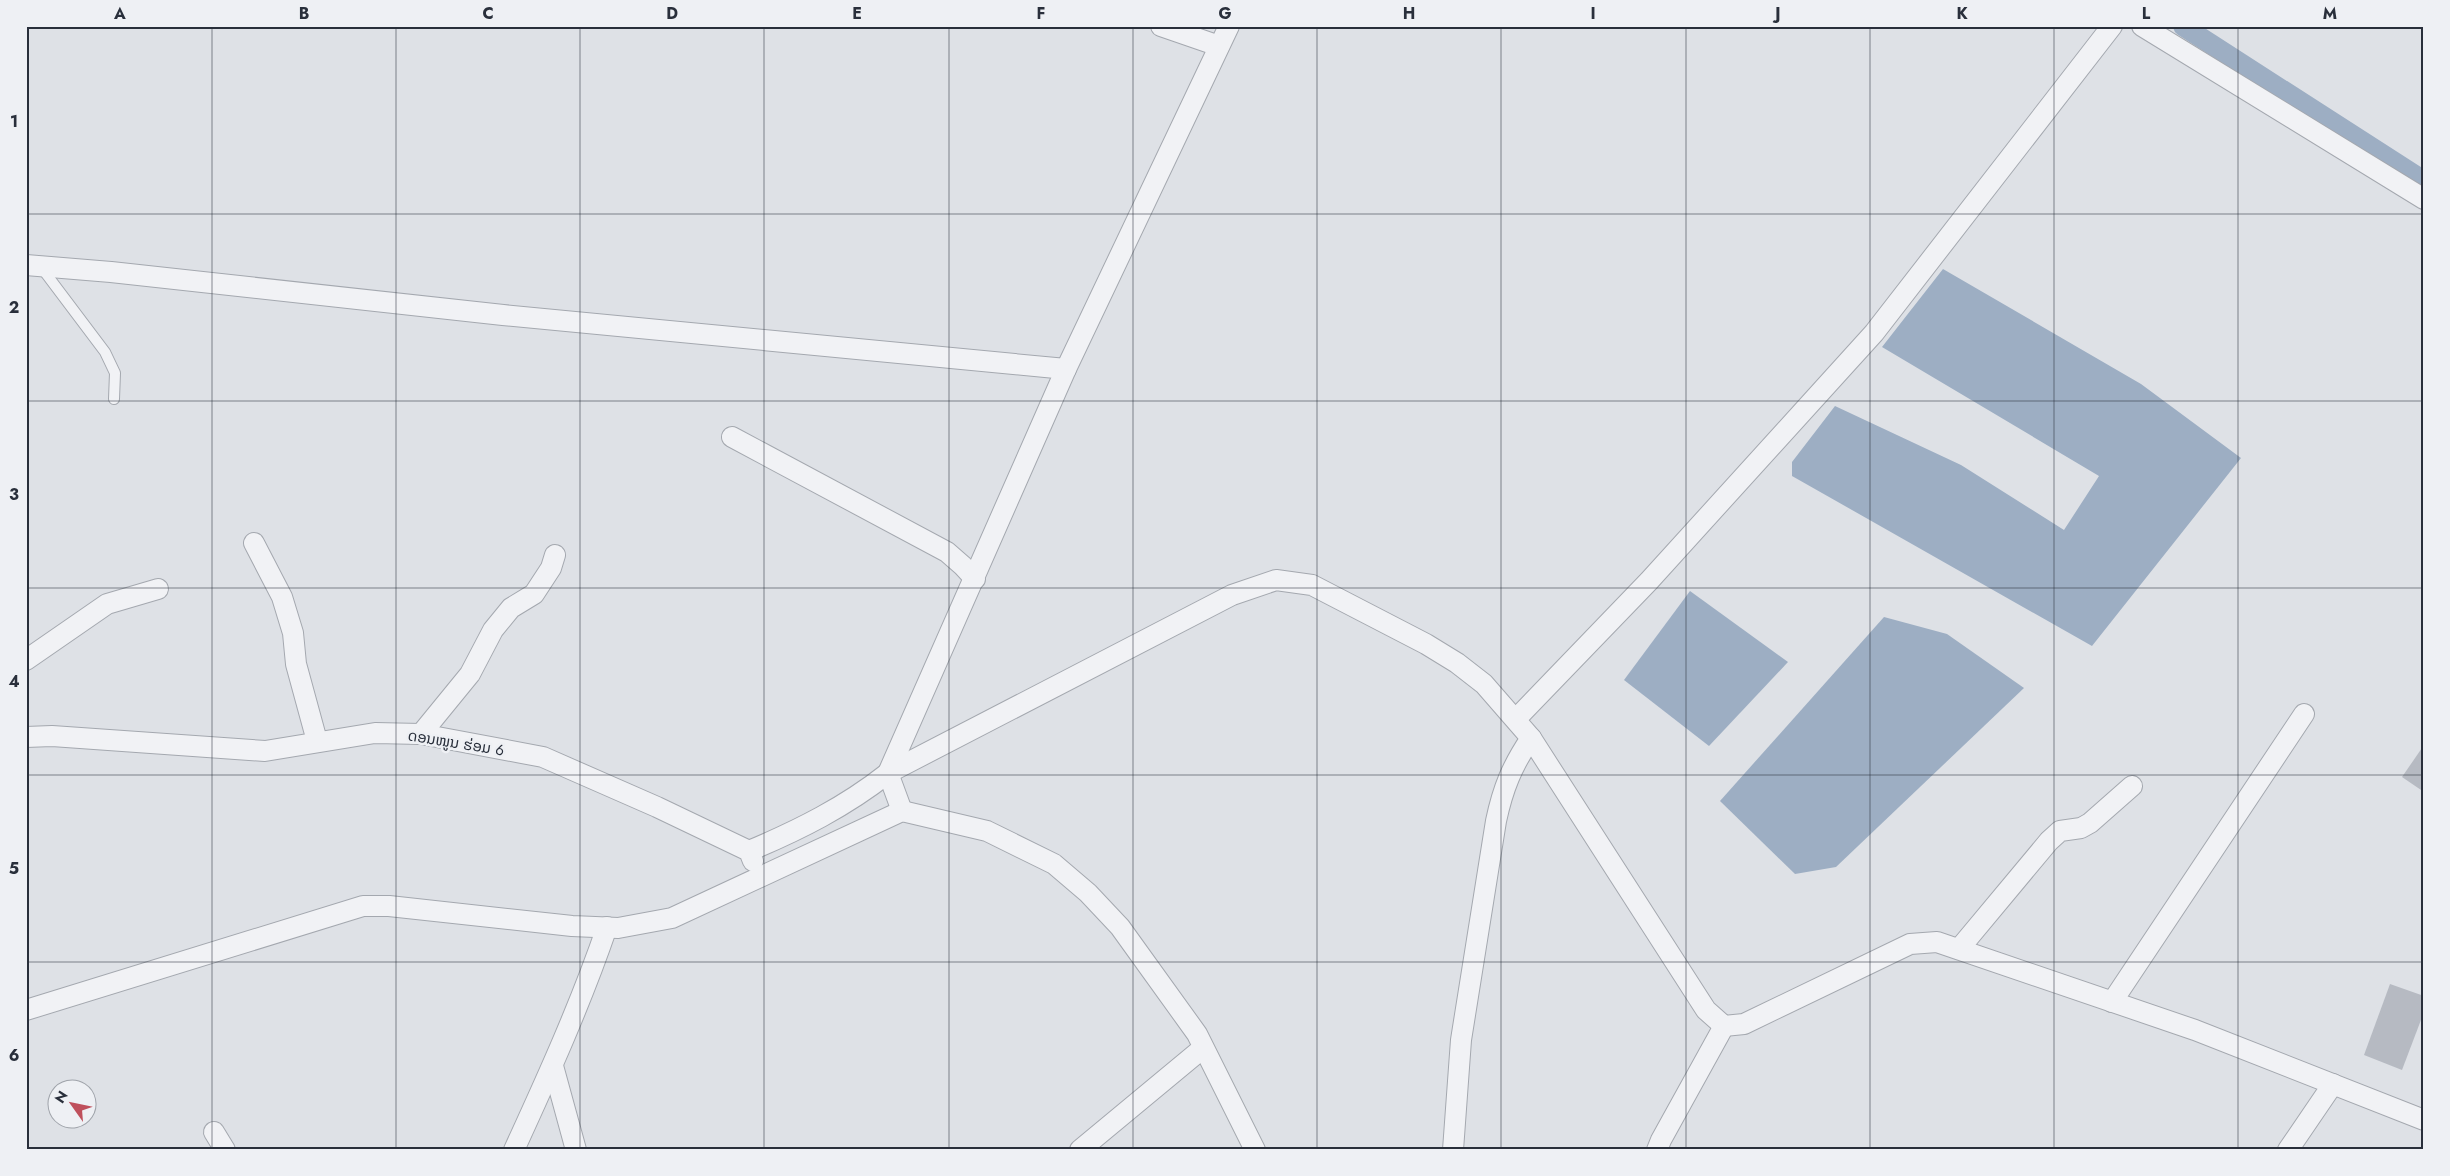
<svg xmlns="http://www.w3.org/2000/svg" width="2450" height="1176" font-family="Jost,'Noto Sans Lao',sans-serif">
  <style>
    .water { fill: #9daec3 }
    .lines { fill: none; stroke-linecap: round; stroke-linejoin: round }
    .canal { stroke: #9daec3; stroke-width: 20 }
    .building { fill: #b6bac2 }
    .lane-casing { stroke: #a4a8af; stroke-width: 12 }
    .street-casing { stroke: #a4a8af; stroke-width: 22 }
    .lane { stroke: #f1f2f5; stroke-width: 10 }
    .street { stroke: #f1f2f5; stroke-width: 20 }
    .grid { fill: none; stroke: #292f3b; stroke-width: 1; stroke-opacity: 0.55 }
    .labels { text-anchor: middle; stroke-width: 5; stroke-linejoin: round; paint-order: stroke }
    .street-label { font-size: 15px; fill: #292f3b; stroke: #eef0f4 }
    .neatline { fill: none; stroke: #292f3b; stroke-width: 2 }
    .grid-label { font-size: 16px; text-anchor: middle; font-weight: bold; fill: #292f3b }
  </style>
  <rect width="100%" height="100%" fill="#dee1e6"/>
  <g class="water">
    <polygon points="1943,269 2141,384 2241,458 2092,646 1792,476 1792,462 1835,406 1961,465 2064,530 2099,476 1882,347"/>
    <polygon points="1690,591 1788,662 1709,746 1624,680"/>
    <polygon points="1884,617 1947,634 2024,688 1836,867 1795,874 1720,801"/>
  </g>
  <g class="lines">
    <polyline class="canal" points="2183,26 2424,181"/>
  </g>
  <g class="building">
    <polygon points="2424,745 2424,792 2402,777"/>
    <polygon points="2390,984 2424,996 2424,1012 2402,1070 2364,1055"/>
  </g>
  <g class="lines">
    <defs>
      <polyline id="lane" points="41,267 105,352 115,373 114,399"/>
      <g id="street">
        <polyline points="1161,26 1219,46"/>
        <polyline points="2142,26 2424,199"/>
        <polyline points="26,265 111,272 503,315 1066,369"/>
        <polyline points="732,437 947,552 963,566 975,579"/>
        <polyline points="254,543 282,597 293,633 296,664 317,741"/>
        <polyline points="26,660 107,604 158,589"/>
        <polyline points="1516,719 1649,581 1874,333 2112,26"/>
        <polyline points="421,734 470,674 493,630 511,608 534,594 551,568 555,555"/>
        <polyline points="26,737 52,736 265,751 375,733 421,734 543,757 657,807 749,851 753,861"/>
        <polyline points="902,811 888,773 1066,369 1229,26"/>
        <path d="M749,851C799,830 845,807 888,773L1232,595L1276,580L1312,585L1426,644L1457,663L1484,684L1531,738L1706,1010L1724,1026L1744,1024L1910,944L1937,942L2195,1030L2424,1120"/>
        <polyline points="1959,949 2049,841 2060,831 2081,828 2090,823 2132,786"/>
        <polyline points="2112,1002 2304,714"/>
        <polyline points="26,1010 363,906 389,906 572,926 618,928 672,918 902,811 987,831 1054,864 1088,893 1120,927 1197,1034 1255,1150"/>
        <polyline points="553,1066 576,1150"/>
        <polyline points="214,1132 225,1150"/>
        <path d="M514,1150C548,1076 581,1003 607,927"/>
        <polyline points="1080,1150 1203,1048"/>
        <path d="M1453,1150L1461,1040L1496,821C1503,788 1512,766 1531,738"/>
        <polyline points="1657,1150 1661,1140 1724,1026"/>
        <polyline points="2288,1150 2333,1084"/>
      </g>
    </defs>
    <use href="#lane" class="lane-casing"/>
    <use href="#street" class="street-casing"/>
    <use href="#lane" class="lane"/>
    <use href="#street" class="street"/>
  </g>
  <path class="grid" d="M212,26V1150M396,26V1150M580,26V1150M764,26V1150M949,26V1150M1133,26V1150M1317,26V1150M1501,26V1150M1686,26V1150M1870,26V1150M2054,26V1150M2238,26V1150M26,214H2424M26,401H2424M26,588H2424M26,775H2424M26,962H2424"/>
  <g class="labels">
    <g class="street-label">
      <text transform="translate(456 743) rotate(9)" y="5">ດອນໜູນ ຮ່ອມ 6</text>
    </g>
  </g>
  <rect width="2450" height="1176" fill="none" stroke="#eef0f4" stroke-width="55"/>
  <g transform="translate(72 1104) rotate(303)"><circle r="24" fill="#eef0f4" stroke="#9fa3aa"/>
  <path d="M0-4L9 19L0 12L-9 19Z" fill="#bf505c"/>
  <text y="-8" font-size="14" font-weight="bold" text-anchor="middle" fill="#292f3b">N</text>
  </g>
  <rect x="28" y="28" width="2394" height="1120" class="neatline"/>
  <g class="grid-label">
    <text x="120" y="19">A</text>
    <text x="304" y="19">B</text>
    <text x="488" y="19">C</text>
    <text x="672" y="19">D</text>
    <text x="857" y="19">E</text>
    <text x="1041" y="19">F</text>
    <text x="1225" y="19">G</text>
    <text x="1409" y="19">H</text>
    <text x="1593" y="19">I</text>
    <text x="1778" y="19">J</text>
    <text x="1962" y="19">K</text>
    <text x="2146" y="19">L</text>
    <text x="2330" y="19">M</text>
    <text x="14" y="127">1</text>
    <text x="14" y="313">2</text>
    <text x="14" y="500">3</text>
    <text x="14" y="687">4</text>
    <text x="14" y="874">5</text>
    <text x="14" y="1061">6</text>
  </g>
</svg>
